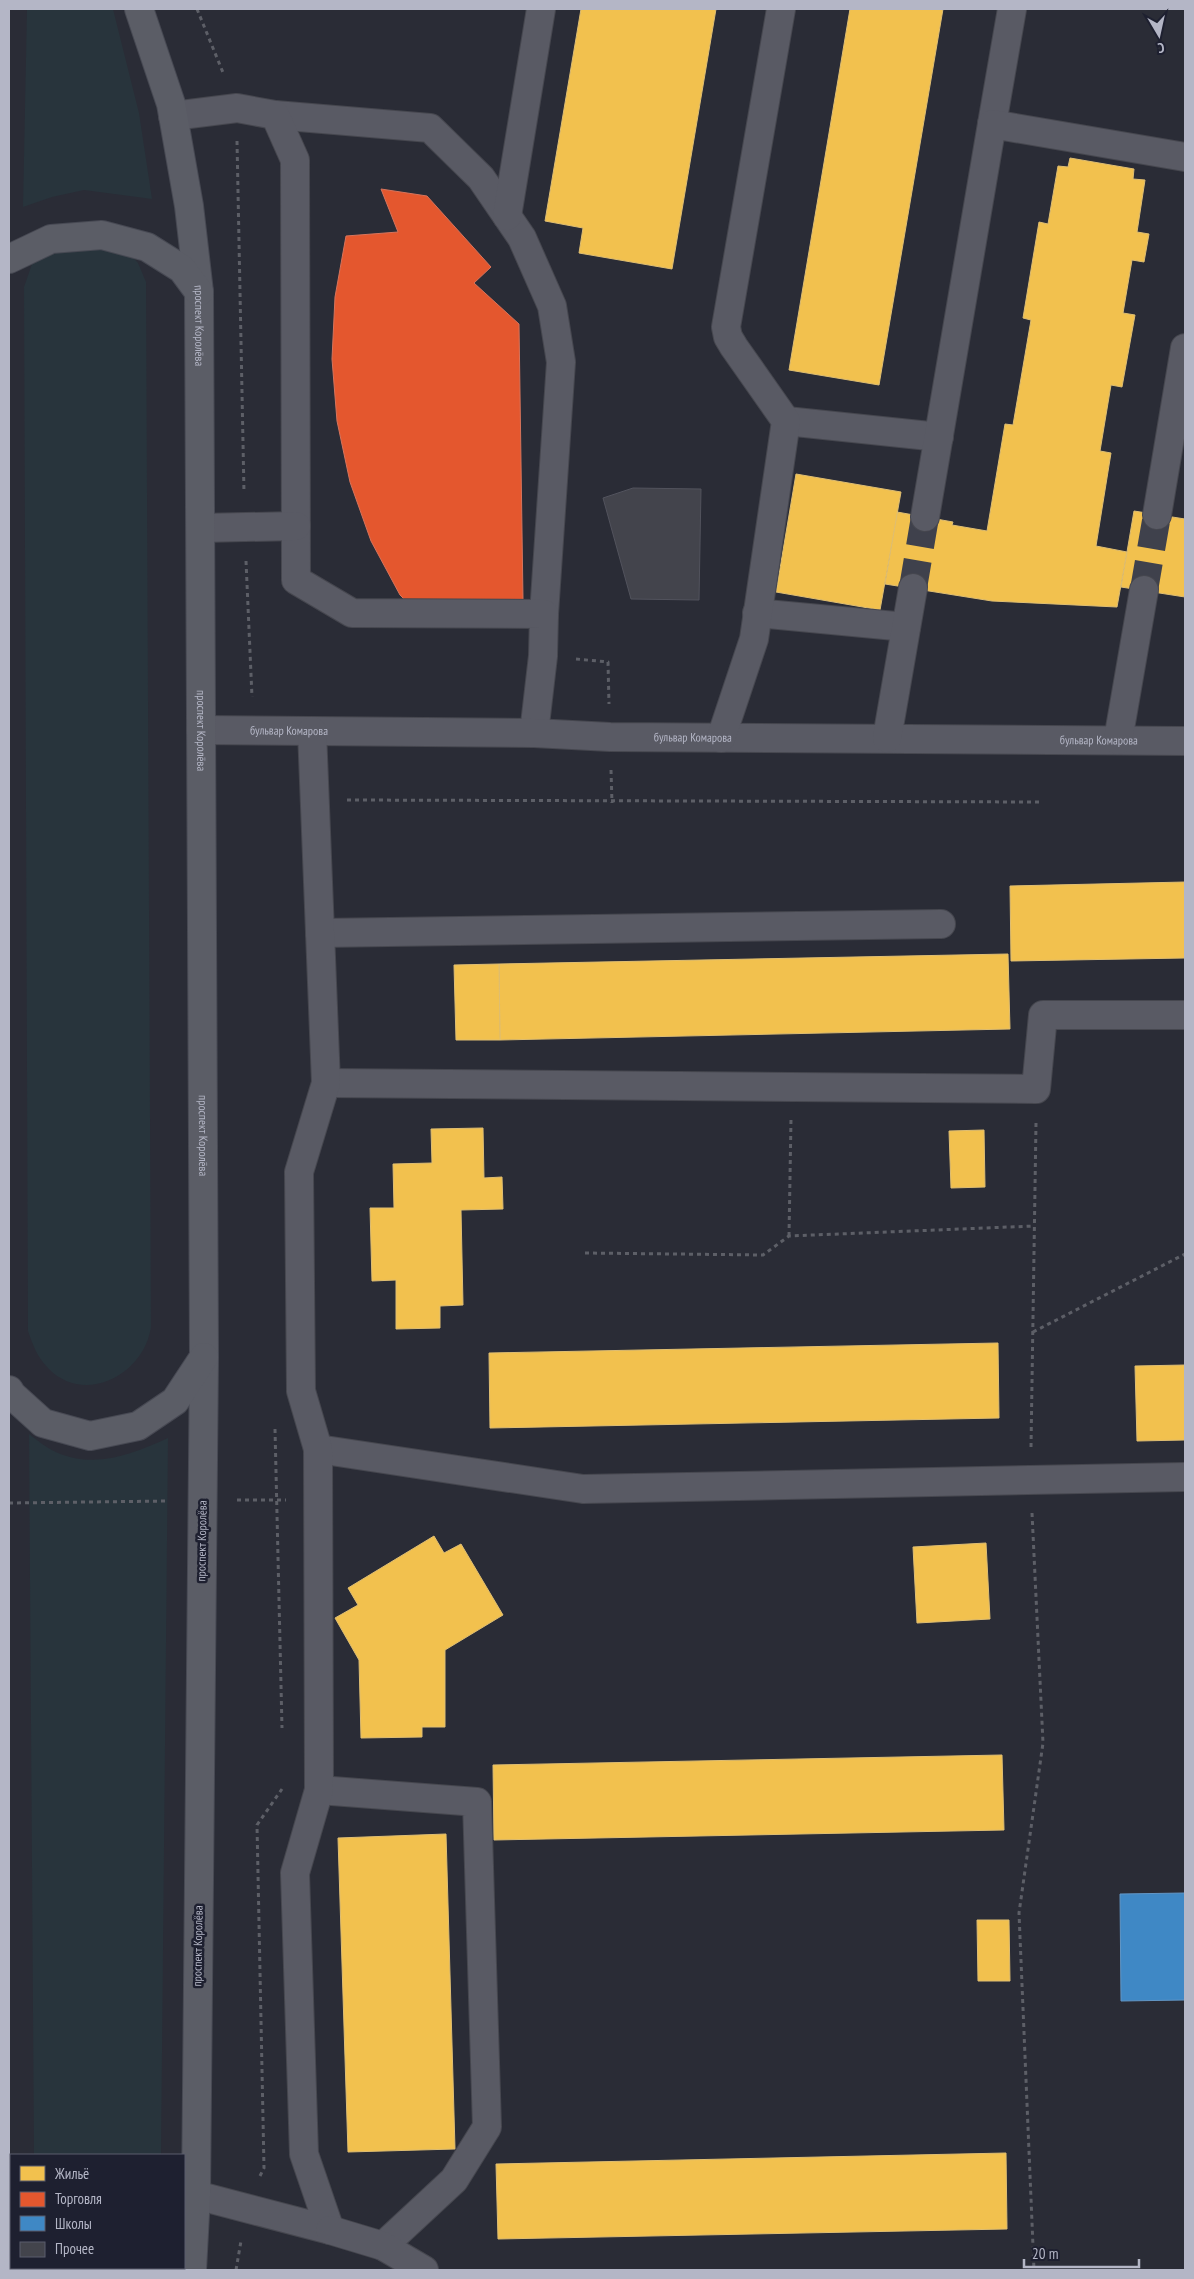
<svg xmlns="http://www.w3.org/2000/svg" width="1194" height="2279" font-family="'PT Sans Narrow',sans-serif">
  <style>
    .green { fill: #28343c }
    .homes { fill: #f2c14e; stroke: #dfbe72 }
    .shops { fill: #e4572e; stroke: #d6745c }
    .schools { fill: #3f88c5; stroke: #6296c5 }
    .building { fill: #43444c; stroke: #52535d }
    .lines { fill: none; stroke-linecap: round; stroke-linejoin: round }
    .minor-tunnel { stroke: #3f414c; stroke-width: 28; stroke-dasharray: 28 14; stroke-linecap: butt }
    .minor-casing { stroke: #46474f; stroke-width: 30 }
    .major-casing { stroke: #474953; stroke-width: 30 }
    .path { stroke: #5d5f67; stroke-width: 3; stroke-dasharray: 4 4; stroke-linecap: butt }
    .minor { stroke: #595a64; stroke-width: 28 }
    .major { stroke: #5b5d66; stroke-width: 28 }
    .labels { text-anchor: middle; stroke-width: 5; stroke-linejoin: round; paint-order: stroke }
    .street-label { font-size: 12px; fill: #b4b6c6; stroke: #1e2030 }
  </style>
  <rect width="100%" height="100%" fill="#2a2c36"/>
  <g class="green">
    <polygon points="27,9 113,9 139,113 152,199 84,190 52,197 23,207"/>
    <path d="M124,248L138,263L146,282L151,1327C144,1375 84,1406 48,1368C37,1357 33,1345 28,1331L24,287L32,264L47,249Z"/>
    <path d="M29,1434C38,1441 48,1449 58,1453C96,1469 133,1454 168,1438L161,2155H34Z"/>
    <rect x="31" y="2268" width="124" height="2"/>
  </g>
  <g class="homes">
    <polygon points="581,9 716,9 672,269 579,253 583,228 545,221"/>
    <polygon points="850,9 943,9 879,385 789,370"/>
    <polygon points="1070,158 1134,169 1133,179 1145,180 1137,232 1149,234 1144,262 1132,260 1123,313 1135,315 1122,387 1111,385 1100,451 1111,453 1096,546 1127,552 1117,607 992,601 885,584 897,512 953,522 952,525 987,531 1005,424 1013,425 1031,320 1023,318 1039,222 1048,224 1058,166 1068,167"/>
    <polygon points="796,474 901,492 880,610 776,592"/>
    <polygon points="1134,511 1185,519 1185,597 1121,587"/>
    <polygon points="1185,882 1185,958 1011,961 1010,886"/>
    <polygon points="1008,954 1010,1029 500,1040 499,964"/>
    <polygon points="499,964 500,1040 456,1040 454,965"/>
    <polygon points="483,1128 484,1178 502,1177 503,1209 461,1210 463,1305 440,1306 440,1328 396,1329 396,1280 372,1281 370,1208 394,1208 393,1164 432,1163 431,1129"/>
    <polygon points="984,1130 985,1187 951,1188 949,1131"/>
    <polygon points="998,1343 999,1418 490,1428 489,1353"/>
    <polygon points="1185,1365 1185,1440 1137,1441 1135,1366"/>
    <polygon points="434,1536 444,1553 461,1544 503,1615 445,1650 445,1727 422,1727 422,1737 361,1738 359,1660 335,1618 358,1605 348,1588"/>
    <polygon points="986,1543 990,1619 917,1623 913,1547"/>
    <polygon points="1002,1755 1004,1830 494,1840 493,1765"/>
    <polygon points="446,1834 455,2149 348,2152 338,1838"/>
    <polygon points="977,1920 1009,1920 1010,1981 978,1981"/>
    <polygon points="1006,2153 1007,2229 498,2239 496,2164"/>
  </g>
  <polygon class="shops" points="381,189 427,196 491,267 474,283 519,324 523,600 407,602 400,595 371,541 350,482 337,421 332,359 335,297 346,236 398,232"/>
  <polygon class="schools" points="1185,1893 1185,2000 1121,2001 1120,1894"/>
  <polygon class="building" points="633,488 701,489 699,600 631,599 603,498"/>
  <g class="lines">
    <g class="minor-tunnel">
      <polyline points="913,588 925,517"/>
      <polyline points="1144,590 1157,515"/>
    </g>
    <defs>
      <g id="minor">
        <polyline points="275,115 430,128 481,178 522,238 552,306 561,362 544,614"/>
        <polyline points="173,116 237,108 275,115 295,160 296,580 352,613 544,614 543,656 534,733"/>
        <polyline points="992,124 1012,9"/>
        <polyline points="507,216 541,9"/>
        <polyline points="786,421 939,437"/>
        <polyline points="1157,515 1185,348"/>
        <polyline points="925,517 992,124 1185,157"/>
        <polyline points="201,528 296,526"/>
        <polyline points="757,613 906,627"/>
        <path id="s1" d="M201,730L534,733L610,737L1185,741"/>
        <polyline points="721,738 754,639 786,421 734,347 728,337 726,327 781,9"/>
        <polyline points="887,738 913,588"/>
        <polyline points="1118,740 1144,590"/>
        <polyline points="320,933 941,924"/>
        <polyline points="326,1083 1036,1089 1043,1015 1185,1015"/>
        <polyline points="318,1449 583,1489 1185,1477"/>
        <polyline points="319,1790 477,1802 487,2127 454,2180 383,2246"/>
        <polyline points="196,2195 330,2230 304,2154 295,1873 319,1790 318,1449 301,1391 299,1172 326,1083 312,731"/>
        <polyline points="330,2230 383,2246 424,2270"/>
      </g>
      <g id="major">
        <path id="s2" d="M139,9L171,104L189,206L199,292L204,1357L196,2195L192,2270"/>
        <polyline points="9,259 51,239 102,235 147,247 182,269 199,292"/>
        <polyline points="9,1390 12,1395 43,1423 90,1436 138,1426 175,1401 204,1357"/>
      </g>
    </defs>
    <use href="#minor" class="minor-casing"/>
    <use href="#major" class="major-casing"/>
    <g class="path">
      <polyline points="197,9 224,75"/>
      <polyline points="237,141 244,493"/>
      <polyline points="246,561 252,697"/>
      <polyline points="576,659 608,662 609,704"/>
      <polyline points="611,770 612,803"/>
      <polyline points="347,800 1042,802"/>
      <polyline points="789,1236 791,1119"/>
      <polyline points="585,1253 763,1255 789,1236 1034,1226"/>
      <polyline points="1033,1332 1185,1254"/>
      <polyline points="275,1429 282,1728"/>
      <polyline points="1031,1447 1036,1123"/>
      <polyline points="237,1500 286,1500"/>
      <polyline points="9,1503 168,1501"/>
      <polyline points="1032,1513 1043,1743 1019,1913 1034,2270"/>
      <polyline points="1184,2087 1185,2087"/>
      <polyline points="260,2176 264,2168 257,1825 282,1789"/>
      <polyline points="236,2270 241,2241"/>
    </g>
    <use href="#minor" class="minor"/>
    <use href="#major" class="major"/>
  </g>
  <g class="labels">
    <g class="street-label">
      <text dy="4" stroke="none"><textPath href="#s2" startOffset="324">проспект Королёва</textPath></text>
      <text dy="4" stroke="none"><textPath href="#s2" startOffset="729">проспект Королёва</textPath></text>
      <text dy="4" stroke="none"><textPath href="#s1" startOffset="88">бульвар Комарова</textPath></text>
      <text dy="4" stroke="none"><textPath href="#s1" startOffset="492">бульвар Комарова</textPath></text>
      <text dy="4" stroke="none"><textPath href="#s1" startOffset="898">бульвар Комарова</textPath></text>
      <text dy="4" stroke="none"><textPath href="#s2" startOffset="1134">проспект Королёва</textPath></text>
      <text transform="translate(202 1541) rotate(-89)" y="4">проспект Королёва</text>
      <text transform="translate(198 1946) rotate(-89)" y="4">проспект Королёва</text>
    </g>
  </g>
  <rect width="1194" height="2279" fill="none" stroke="#b4b6c6" stroke-width="20"/>
  <rect x="10" y="2154" width="175" height="115" fill="#1e2030" stroke="#5a5c6c"/>
  <rect x="20" y="2166" width="25" height="15" fill="#f2c14e" stroke="#5a5c6c"/>
  <text x="55" y="2179" font-size="15" fill="#b4b6c6">Жильё</text>
  <rect x="20" y="2192" width="25" height="15" fill="#e4572e" stroke="#5a5c6c"/>
  <text x="55" y="2204" font-size="15" fill="#b4b6c6">Торговля</text>
  <rect x="20" y="2216" width="25" height="15" fill="#3f88c5" stroke="#5a5c6c"/>
  <text x="55" y="2229" font-size="15" fill="#b4b6c6">Школы</text>
  <rect x="20" y="2242" width="25" height="15" fill="#43444c" stroke="#5a5c6c"/>
  <text x="55" y="2254" font-size="15" fill="#b4b6c6">Прочее</text>
  <g transform="translate(1159 35) rotate(171)" stroke="#1e2030" stroke-width="4" paint-order="stroke">
  <path d="M0-4L9 19L0 12L-9 19Z" fill="#b4b6c6"/>
  <text y="-8" font-size="14" font-weight="bold" text-anchor="middle" fill="#b4b6c6">С</text>
  </g>
  <path d="M1024 2259v8h115v-8" fill="none" stroke="#b4b6c6" stroke-width="2.5"/>
  <text x="1032" y="2259" font-size="15" fill="#b4b6c6" stroke="#1e2030" stroke-width="4" paint-order="stroke">20 m</text>
</svg>
